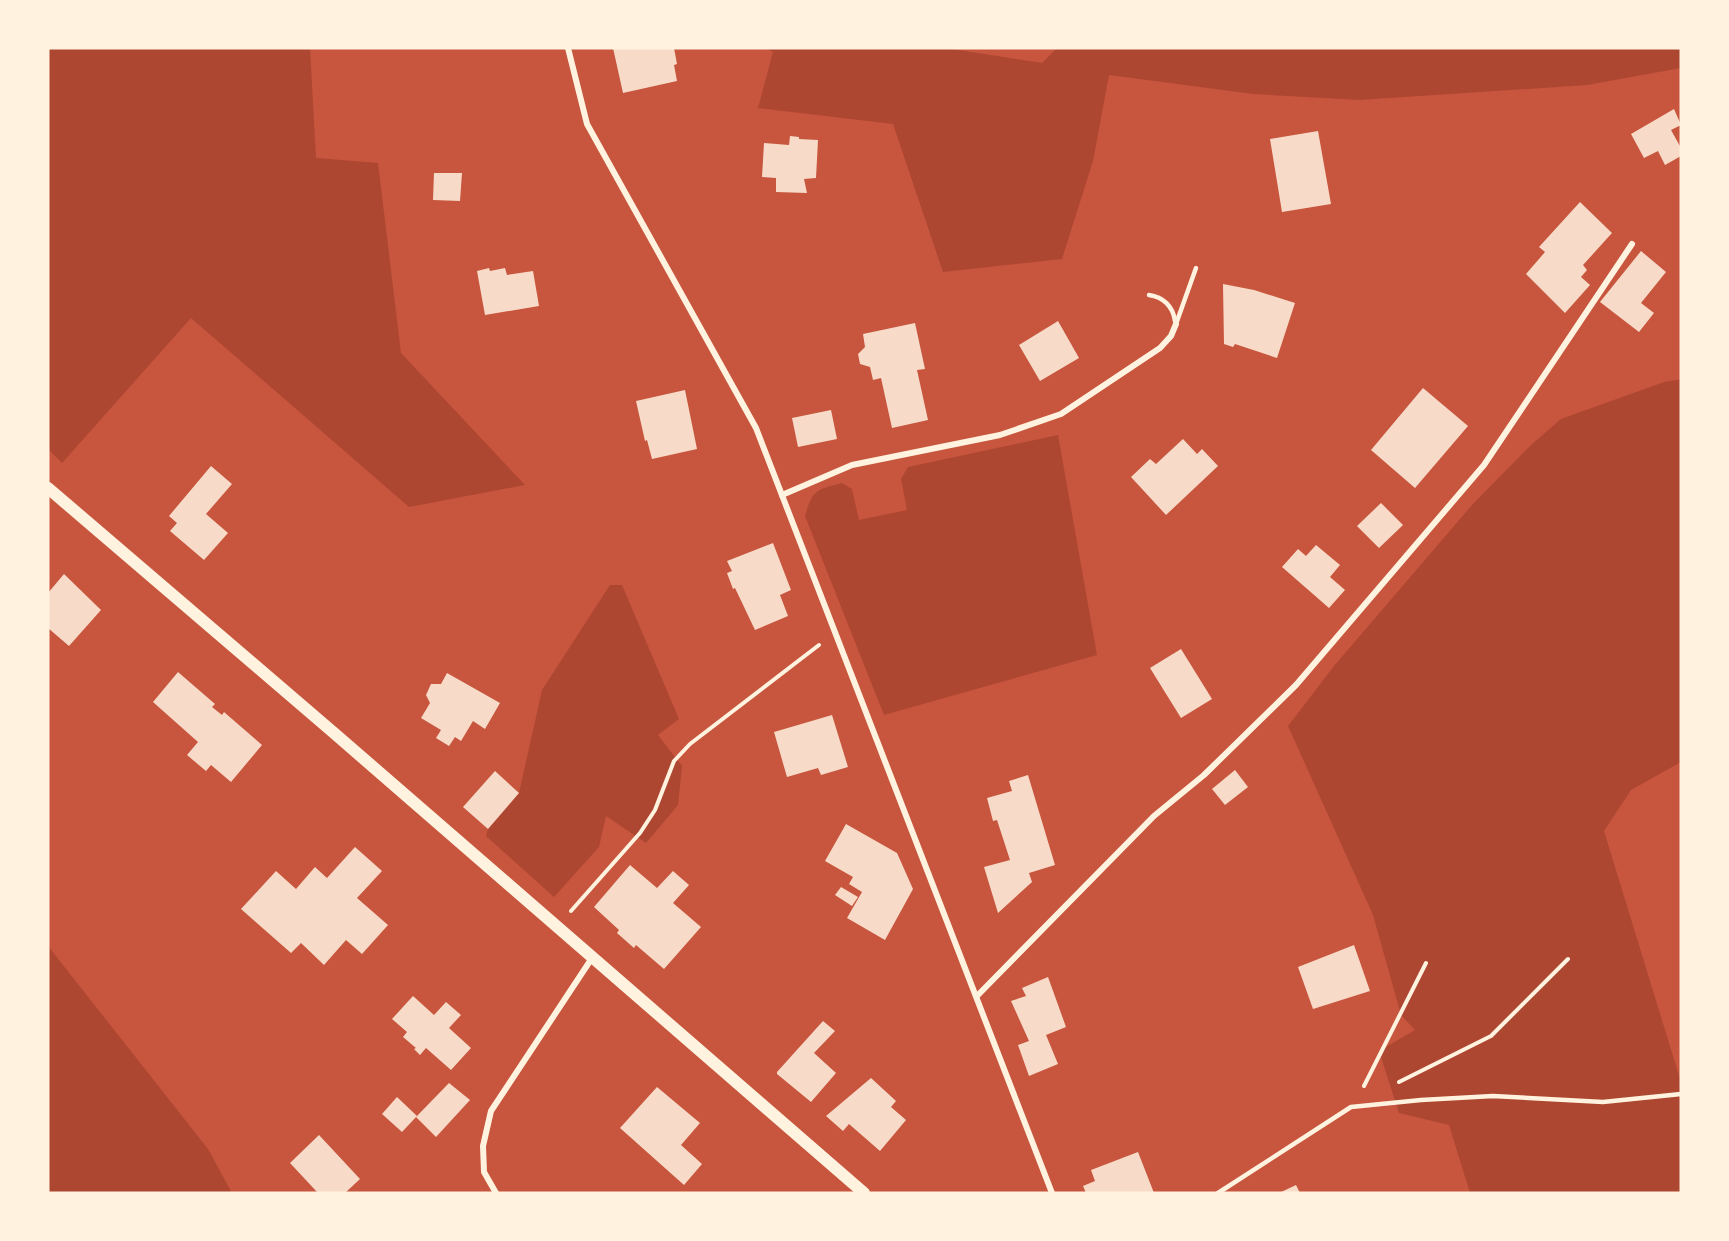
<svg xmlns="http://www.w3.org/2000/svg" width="1729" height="1241" font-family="'PT Sans',sans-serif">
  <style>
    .green { fill: #ae4732 }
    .building { fill: #f7dbc8 }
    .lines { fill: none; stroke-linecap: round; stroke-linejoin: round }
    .path { stroke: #fff3e0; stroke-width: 4 }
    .service { stroke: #fff3e0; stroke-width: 4.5 }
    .minor { stroke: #fff3e0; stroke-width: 6 }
    .secondary { stroke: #fff3e0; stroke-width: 12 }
  </style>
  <rect width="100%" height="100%" fill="#c8553d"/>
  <g class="green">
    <polygon points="48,48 310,48 316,158 378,163 401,353 525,485 409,507 191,318 62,463 48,449"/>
    <polygon points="765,48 946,48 1042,63 1057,48 1681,48 1681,68 1587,85 1359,100 1253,94 1109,75 1093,161 1062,259 943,272 893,124 758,108 773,52"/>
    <polygon points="1681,379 1681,762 1631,790 1604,831 1681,1082 1681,1193 1470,1193 1449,1125 1399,1113 1379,1051 1415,1030 1401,1015 1373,915 1288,726 1334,666 1472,505 1531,445 1561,419 1664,382"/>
    <path d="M1058,435L1097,655L884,715L805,516C813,489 816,490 842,483L852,489L859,520L907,510L901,479L908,467Z"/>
    <polygon points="610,585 622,585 679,719 658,735 682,766 678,805 646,843 606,816 599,847 554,897 486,836 488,829 519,793 542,690"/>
    <polygon points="48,946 208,1149 232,1193 48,1193"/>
  </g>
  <g class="building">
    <polygon points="613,48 674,48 677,64 674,65 677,81 623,93"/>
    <polygon points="1674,109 1681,125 1671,130 1681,148 1681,156 1665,165 1658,151 1644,158 1631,134"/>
    <polygon points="1318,131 1331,204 1282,212 1270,139"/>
    <polygon points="790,136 799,137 799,139 818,140 816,178 804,179 807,193 776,192 776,178 762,177 764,143 789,145"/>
    <polygon points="434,173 462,173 460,201 433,200"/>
    <polygon points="1580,202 1612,233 1583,265 1587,270 1581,277 1590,285 1565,313 1526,274 1545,252 1539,247"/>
    <polygon points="1641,251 1666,272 1641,303 1654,313 1639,332 1600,302"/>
    <polygon points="489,268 490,271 505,268 507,275 533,271 539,306 485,315 477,271"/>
    <polygon points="1223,284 1254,290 1295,303 1277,358 1235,344 1233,347 1224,344"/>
    <polygon points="1058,321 1079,358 1040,381 1019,345"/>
    <polygon points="915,323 925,369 917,370 928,420 892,428 881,378 873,380 870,367 860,364 858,354 865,347 863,334"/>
    <polygon points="1423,388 1468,426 1415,488 1371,450"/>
    <polygon points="685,390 697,449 652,459 647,440 645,441 636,401"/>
    <polygon points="831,410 837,439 798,447 792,418"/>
    <polygon points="1183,439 1197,454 1202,449 1218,466 1166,515 1131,477 1150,459 1156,464"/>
    <polygon points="211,466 232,484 206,514 228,533 204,560 170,531 177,523 169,516"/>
    <polygon points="1381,503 1403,525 1379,548 1357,526"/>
    <polygon points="773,543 791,590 780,595 788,616 755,630 735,588 733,589 727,573 732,571 727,561"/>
    <polygon points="1316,545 1340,565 1330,577 1345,590 1329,608 1282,567 1298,549 1306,556"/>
    <polygon points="64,574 101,610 69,646 48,628 48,593"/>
    <polygon points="1181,649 1212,699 1181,718 1150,668"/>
    <polygon points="178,672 215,704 212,707 222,715 224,712 262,745 231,782 211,765 206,771 187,755 198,742 153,702"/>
    <polygon points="447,673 500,703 485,729 473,721 461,741 455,737 449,746 436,738 441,730 421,718 430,703 426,695 431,684 441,684"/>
    <polygon points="832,715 848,767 821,775 818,768 787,777 774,732"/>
    <polygon points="1235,770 1248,787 1225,805 1212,789"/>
    <polygon points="495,771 519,793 488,829 463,807"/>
    <polygon points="1028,775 1055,865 1029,873 1032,882 998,913 984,867 1010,860 997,820 993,821 987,798 1012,791 1009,781"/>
    <polygon points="846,824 897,853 913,889 885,940 847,918 862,892 849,884 853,877 825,861"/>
    <polygon points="355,847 382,871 357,898 388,925 362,954 346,940 324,965 301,943 291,953 241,909 276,871 296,889 315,867 327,878"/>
    <polygon points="630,865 657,888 673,871 689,885 673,903 701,927 664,969 636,945 634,948 617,933 619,930 594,907"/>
    <polygon points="841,887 858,897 852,906 835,895"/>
    <polygon points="1354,945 1370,991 1313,1009 1298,967"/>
    <polygon points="1048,977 1066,1027 1046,1035 1058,1064 1029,1076 1018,1045 1029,1041 1011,1001 1026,996 1022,988"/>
    <polygon points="413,996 434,1015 446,1002 461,1015 449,1028 471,1048 451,1070 426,1048 420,1055 414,1049 416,1048 403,1037 407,1032 392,1019"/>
    <polygon points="823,1021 835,1031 814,1053 836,1073 811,1102 777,1074 777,1072"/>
    <polygon points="871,1078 896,1101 891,1107 906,1120 880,1151 849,1124 843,1131 826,1116"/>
    <polygon points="449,1083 470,1100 436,1137 416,1117"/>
    <polygon points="657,1087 700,1123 681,1145 702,1164 684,1185 620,1128"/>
    <polygon points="397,1097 417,1116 402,1132 382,1114"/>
    <polygon points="319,1135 360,1179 345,1193 318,1193 290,1163"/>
    <polygon points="1138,1152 1154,1193 1086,1193 1083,1186 1095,1181 1091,1170"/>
    <polygon points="1296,1185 1300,1193 1279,1193"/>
  </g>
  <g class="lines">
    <g class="path">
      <polyline points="571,911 640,833 655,810 674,761 690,744 819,645"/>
      <polyline points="1399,1082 1491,1036 1568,959"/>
      <polyline points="1364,1086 1426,963"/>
    </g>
    <g class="service">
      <path d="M1149,295C1163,297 1173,306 1175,321"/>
      <polyline points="1176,324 1196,268"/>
      <polyline points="1218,1193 1351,1107 1421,1100 1493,1096 1603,1102 1681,1094"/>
    </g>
    <g class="minor">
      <polyline points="568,48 587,124 756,428 1052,1193"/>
      <polyline points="782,495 852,465 1000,435 1061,414 1160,348 1171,336 1176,324"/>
      <polyline points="977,996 1154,816 1204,775 1296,685 1484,465 1632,244"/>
      <polyline points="496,1193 484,1172 483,1146 491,1111 592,958"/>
    </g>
    <polyline class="secondary" points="48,488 334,733 864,1193"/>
  </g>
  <rect width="1729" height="1241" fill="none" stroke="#fff3e0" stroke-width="99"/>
</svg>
